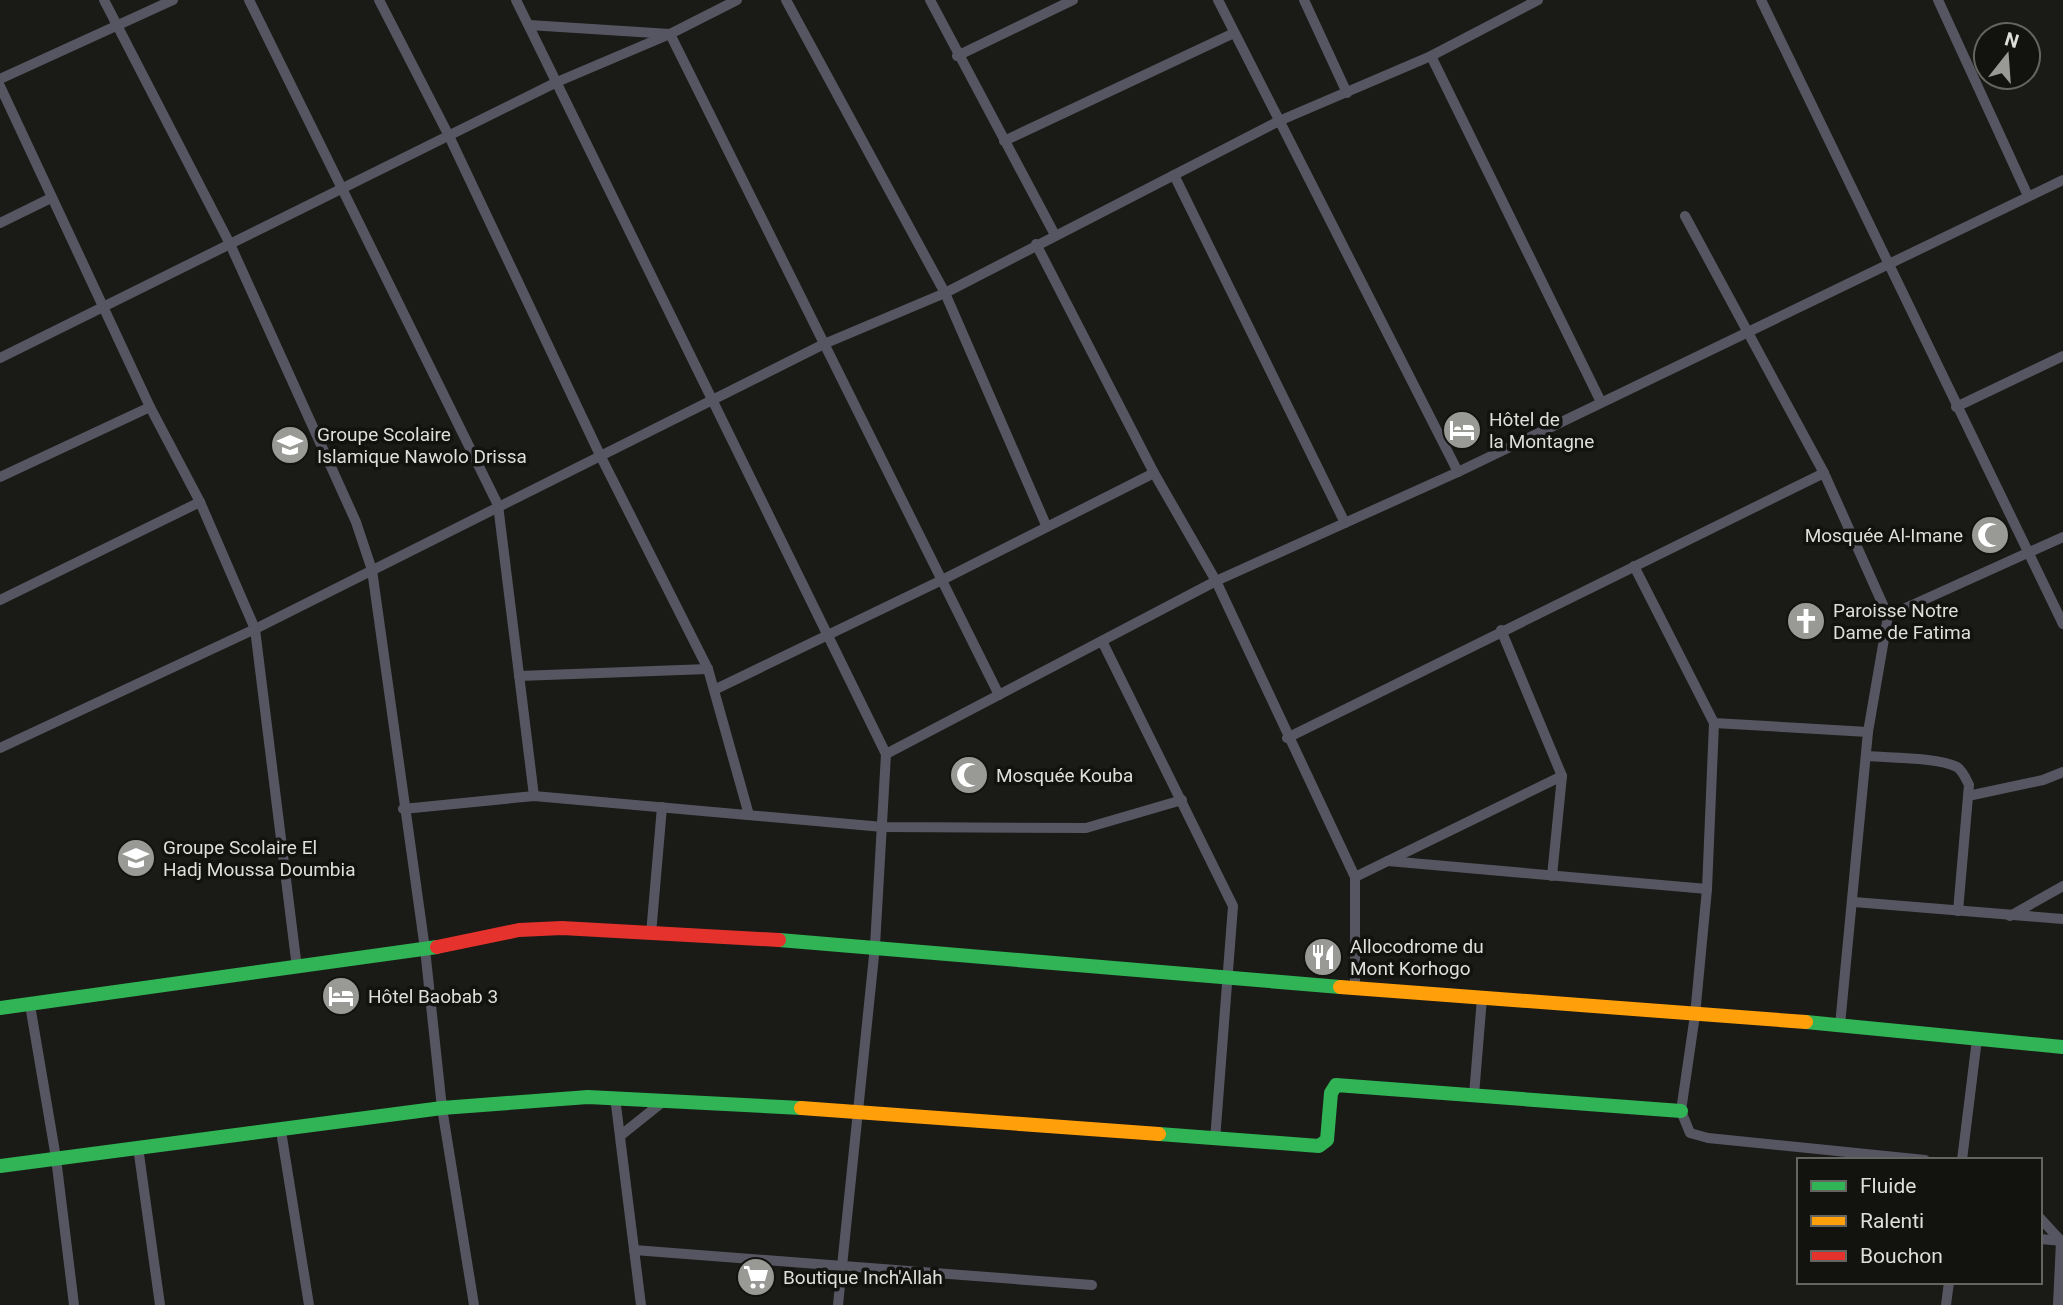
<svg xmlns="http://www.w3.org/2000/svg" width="2063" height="1305" font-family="Roboto,sans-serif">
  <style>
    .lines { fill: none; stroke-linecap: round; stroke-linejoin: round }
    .street { stroke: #565662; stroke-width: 10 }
    .fast { stroke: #30b455; stroke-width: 14 }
    .slow { stroke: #ff9f0a; stroke-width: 14 }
    .jam { stroke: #e5322d; stroke-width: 14 }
    .labels { text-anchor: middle; stroke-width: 7; stroke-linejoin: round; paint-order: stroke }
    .poi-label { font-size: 19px; fill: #dededa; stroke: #12120e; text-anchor: start }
  </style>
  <rect width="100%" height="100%" fill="#1a1a17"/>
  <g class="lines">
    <g class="street">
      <polyline points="104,0 230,244 356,522 372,570 425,949 442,1108 474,1305"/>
      <polyline points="249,0 498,505 534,796"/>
      <polyline points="379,0 449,136 600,455 708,669 749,815"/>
      <polyline points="516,0 886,754 875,946 838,1305"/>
      <polyline points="786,0 945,293 1046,525"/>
      <polyline points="930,0 1055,235"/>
      <polyline points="1218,0 1458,472"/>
      <polyline points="1304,0 1347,93"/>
      <polyline points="1761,0 2063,624"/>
      <polyline points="1938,0 2028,196"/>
      <polyline points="529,25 670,34 999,695"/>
      <polyline points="957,56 1073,0"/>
      <polyline points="1431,56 1601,402"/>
      <polyline points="0,79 173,0"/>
      <polyline points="0,86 150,407 200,502 255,629 297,968"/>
      <polyline points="1004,141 1234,33"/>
      <polyline points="1174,175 1345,523"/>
      <polyline points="1685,216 1824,473 1888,616 1868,732 1840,1025"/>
      <polyline points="0,223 51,198"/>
      <polyline points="1036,244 1154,473 1216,581 1355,877 1355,988"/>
      <polyline points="0,358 557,82 670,34 737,0"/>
      <polyline points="1956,407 2063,356"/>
      <polyline points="0,477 150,407"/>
      <polyline points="1634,566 1714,723 1868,732"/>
      <polyline points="0,600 200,502"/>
      <polyline points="1888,616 2063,537"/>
      <polyline points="1501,630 1562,776 1552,876"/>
      <polyline points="1102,641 1233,906 1215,1140"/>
      <polyline points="519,676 708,669"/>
      <polyline points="716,689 942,580 1154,473"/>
      <polyline points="1714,723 1707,889 1695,1015 1681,1111 1690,1133 1708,1138 1925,1160"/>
      <polyline points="1287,738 1824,473"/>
      <polyline points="0,748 255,629 824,344 945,293 1279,121 1431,56 1538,0"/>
      <polyline points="886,754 1216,581 1458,472 2063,180"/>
      <path d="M1867,756C1889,758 1938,757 1957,767C1963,771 1966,779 1969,785L1958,911"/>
      <polyline points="1968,796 2043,780 2063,772"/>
      <polyline points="403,809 534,796 883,827 1086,828 1182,800"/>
      <polyline points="1388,861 1707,889"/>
      <polyline points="1355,877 1562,776"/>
      <polyline points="1854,902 2063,919"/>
      <polyline points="2010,916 2063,886"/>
      <polyline points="651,934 662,807"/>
      <polyline points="30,1005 56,1158 74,1305"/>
      <polyline points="1474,1095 1482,998"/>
      <polyline points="615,1097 641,1305"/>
      <polyline points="281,1131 309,1305"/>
      <polyline points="620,1136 665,1100"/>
      <polyline points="138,1147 160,1305"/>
      <polyline points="1962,1160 1977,1039"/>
      <polyline points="2040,1218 2061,1241 2058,1305"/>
      <polyline points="2040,1239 2063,1241"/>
      <polyline points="634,1250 1092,1285"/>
      <polyline points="1946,1305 1949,1282"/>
    </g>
    <g class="fast">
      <polyline points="779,940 1340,987"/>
      <polyline points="0,1008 437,947"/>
      <polyline points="1806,1022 2063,1047"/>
      <polyline points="1159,1134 1319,1146 1327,1140 1331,1093 1336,1085 1681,1111"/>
      <polyline points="0,1166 442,1108 588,1097 801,1108"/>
    </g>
    <g class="slow">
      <polyline points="1340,987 1806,1022"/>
      <polyline points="801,1108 1159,1134"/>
    </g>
    <polyline class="jam" points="437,947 519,930 562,928 779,940"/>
  </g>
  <defs>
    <symbol id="hotel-disc" viewBox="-11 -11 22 22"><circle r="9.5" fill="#999996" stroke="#12120e"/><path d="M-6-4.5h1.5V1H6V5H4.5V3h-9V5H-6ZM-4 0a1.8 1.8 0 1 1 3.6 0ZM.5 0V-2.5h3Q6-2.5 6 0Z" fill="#fff"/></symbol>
    <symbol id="school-disc" viewBox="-11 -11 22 22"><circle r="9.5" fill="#999996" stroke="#12120e"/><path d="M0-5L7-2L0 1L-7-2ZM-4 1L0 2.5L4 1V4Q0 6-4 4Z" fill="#fff"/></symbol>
    <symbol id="mosque-disc" viewBox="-11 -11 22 22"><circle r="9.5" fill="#999996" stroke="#12120e"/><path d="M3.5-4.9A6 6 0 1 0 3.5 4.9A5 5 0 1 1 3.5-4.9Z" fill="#fff"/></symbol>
    <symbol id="church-disc" viewBox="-11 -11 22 22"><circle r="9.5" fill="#999996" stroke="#12120e"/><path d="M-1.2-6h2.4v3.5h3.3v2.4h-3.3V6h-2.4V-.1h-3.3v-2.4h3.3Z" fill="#fff"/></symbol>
    <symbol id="restaurant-disc" viewBox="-11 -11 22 22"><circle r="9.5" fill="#999996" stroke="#12120e"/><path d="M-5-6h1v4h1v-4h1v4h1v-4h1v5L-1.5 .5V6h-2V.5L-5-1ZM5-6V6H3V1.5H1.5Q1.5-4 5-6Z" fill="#fff"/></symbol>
    <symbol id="supermarket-disc" viewBox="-11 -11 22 22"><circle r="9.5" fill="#999996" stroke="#12120e"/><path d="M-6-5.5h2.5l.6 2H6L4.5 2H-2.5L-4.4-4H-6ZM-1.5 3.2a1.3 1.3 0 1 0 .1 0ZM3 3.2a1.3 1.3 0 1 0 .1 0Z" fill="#fff"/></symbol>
  </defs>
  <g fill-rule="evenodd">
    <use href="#hotel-disc" x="1440" y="408" width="44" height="44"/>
    <use href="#school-disc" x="268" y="423" width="44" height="44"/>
    <use href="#mosque-disc" x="1968" y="513" width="44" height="44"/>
    <use href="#church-disc" x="1784" y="599" width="44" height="44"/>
    <use href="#mosque-disc" x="947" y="753" width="44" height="44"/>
    <use href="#school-disc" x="114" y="836" width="44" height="44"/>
    <use href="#restaurant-disc" x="1301" y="935" width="44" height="44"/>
    <use href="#hotel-disc" x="319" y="974" width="44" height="44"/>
    <use href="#supermarket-disc" x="734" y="1255" width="44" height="44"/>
  </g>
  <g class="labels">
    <g class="poi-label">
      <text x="1489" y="426">Hôtel de<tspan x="1489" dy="22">la Montagne</tspan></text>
      <text x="317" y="441">Groupe Scolaire<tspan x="317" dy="22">Islamique Nawolo Drissa</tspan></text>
      <text x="1963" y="542" text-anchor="end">Mosquée Al-Imane</text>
      <text x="1833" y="617">Paroisse Notre<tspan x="1833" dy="22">Dame de Fatima</tspan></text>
      <text x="996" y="782">Mosquée Kouba</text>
      <text x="163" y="854">Groupe Scolaire El<tspan x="163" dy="22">Hadj Moussa Doumbia</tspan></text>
      <text x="1350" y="953">Allocodrome du<tspan x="1350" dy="22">Mont Korhogo</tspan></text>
      <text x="368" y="1003">Hôtel Baobab 3</text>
      <text x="783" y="1284">Boutique Inch'Allah</text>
    </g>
  </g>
  <rect x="1797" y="1158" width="245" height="126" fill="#12120e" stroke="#646460" stroke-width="2"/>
  <rect x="1811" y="1181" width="35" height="10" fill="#30b455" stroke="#646460" stroke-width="2"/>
  <text x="1860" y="1193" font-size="21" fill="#dededa">Fluide</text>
  <rect x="1811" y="1216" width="35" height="10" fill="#ff9f0a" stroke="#646460" stroke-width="2"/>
  <text x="1860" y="1228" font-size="21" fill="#dededa">Ralenti</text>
  <rect x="1811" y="1251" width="35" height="10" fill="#e5322d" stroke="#646460" stroke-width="2"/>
  <text x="1860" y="1263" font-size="21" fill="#dededa">Bouchon</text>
  <g transform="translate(2007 56) rotate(17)"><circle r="33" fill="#12120e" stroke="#646460" stroke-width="2"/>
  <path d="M0-5L12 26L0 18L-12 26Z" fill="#999996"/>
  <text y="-10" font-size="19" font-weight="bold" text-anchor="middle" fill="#dededa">N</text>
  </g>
</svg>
